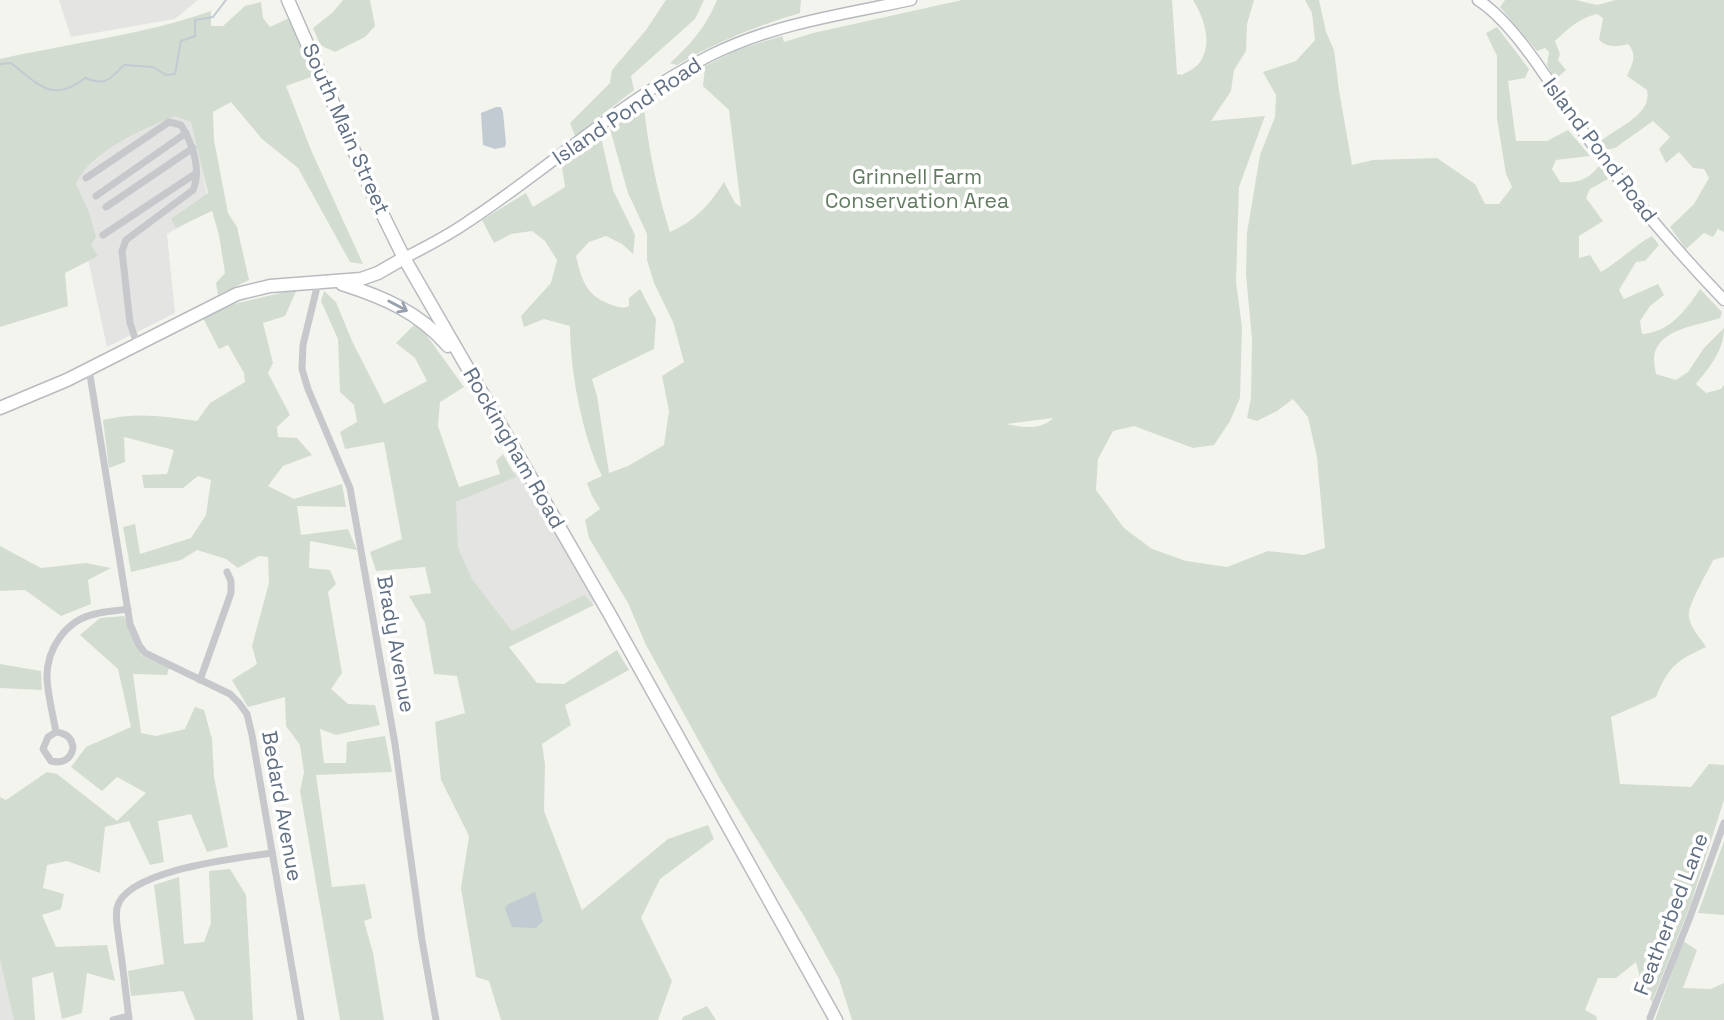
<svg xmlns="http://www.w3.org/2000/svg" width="1724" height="1020" font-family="'Space Grotesk',sans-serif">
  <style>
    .built { fill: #e4e5e3 }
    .green { fill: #d3dcd0; fill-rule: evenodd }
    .water { fill: #c2cbd1 }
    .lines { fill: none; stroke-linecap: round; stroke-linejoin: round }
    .stream { stroke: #c2cbd1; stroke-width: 2 }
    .secondary-casing { stroke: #b7bbc0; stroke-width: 13 }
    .primary-casing { stroke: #b8bbbf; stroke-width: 15 }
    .street { stroke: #c6c8cc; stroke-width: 7 }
    .secondary { stroke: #fff; stroke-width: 10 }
    .primary { stroke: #fff; stroke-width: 12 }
    .oneway { stroke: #98a1ae }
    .labels { text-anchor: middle; stroke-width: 7; stroke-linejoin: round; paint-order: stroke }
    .street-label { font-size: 21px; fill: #606f83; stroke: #fff }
    .park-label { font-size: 21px; fill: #617a60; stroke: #fff }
  </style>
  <rect width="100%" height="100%" fill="#f4f4ef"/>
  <g class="built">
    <polygon points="59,0 198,0 175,19 71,37"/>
    <polygon points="186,84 210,210 167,234 175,313 107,347 57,116"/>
    <polygon points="520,470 596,601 481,655 421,511"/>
    <polygon points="0,912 15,1020 0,1020"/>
  </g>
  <g class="green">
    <polygon points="343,0 370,0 375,26 365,37 335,52 320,45 313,28 332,13"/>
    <polygon points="666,0 704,0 695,19 631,76 634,90 575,136 570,123 610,83 612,70 646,30"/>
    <path d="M717,0H801L800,13C756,26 716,42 677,65L670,63C692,43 705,28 717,0Z"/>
    <path d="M962,0H1172L1177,74L1182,75C1187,72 1196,68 1200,62C1213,43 1204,18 1193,0H1254L1247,24L1246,51L1234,70L1231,91L1211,121L1265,116L1239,187L1236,282L1242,327L1240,398L1230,421L1214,445L1193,448L1134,426L1113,431L1098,459L1096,490L1124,528L1152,549L1186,561L1227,567L1268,551L1304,555L1325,548L1317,457L1308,417L1293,399L1277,411L1257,421L1247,418L1251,398L1252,339L1246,275L1247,233L1260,155L1275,117L1276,95L1263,72L1296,61L1315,40L1312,13L1305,0H1319L1326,32L1334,50L1339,90L1352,165L1373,160L1437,158L1475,184L1485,204H1499L1512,187L1506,174L1497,119V56L1486,33L1497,27L1529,69L1525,78L1508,81L1516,141H1547L1568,130L1590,156L1556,160L1552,169L1560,182C1579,183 1588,180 1600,165L1608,179L1590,189L1586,198L1603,221L1579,236V258L1590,255L1601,272C1620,261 1633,246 1652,236L1659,245L1645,261L1636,262L1619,290L1624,299L1658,284L1664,295L1650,306L1640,321L1642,334C1670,332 1685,311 1700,289L1722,312L1720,318C1698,326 1658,328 1654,357C1654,362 1655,369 1656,374L1676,380L1688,372L1704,348L1724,328C1724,350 1710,367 1696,384L1706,393L1721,389L1724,385V557L1713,560C1707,574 1687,605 1689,617C1690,627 1701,639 1706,647C1676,661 1669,666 1656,697L1611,717L1620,784L1691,787L1709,764L1724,765V800L1690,906L1652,1002L1641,981L1636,962L1616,978H1598L1585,1010L1596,1016L1597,1020H852L839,979L807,921L722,783L646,645L628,603L589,538L585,520L600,509L592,496L587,483L602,476C582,436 570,370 570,326L544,319L524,327L521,316L551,283L557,260L545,241L532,231L511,234L494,243L482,220L526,193L533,207L565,187L562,167L601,137L613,190L635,235L633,254L622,244L606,236L589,242L576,256C582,281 586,296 612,305C619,307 622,309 629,306V298L640,289L656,319L654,349L592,379L597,396L609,473L628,466L664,445L669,411L662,376L684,362L673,322L654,283L647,260V234L628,193L610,129L644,108C649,151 657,191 670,232C694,222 711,203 724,182L735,203L741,207L729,110L703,86L705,66L739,49L782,36L784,42L813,33ZM1053,418C1042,430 1022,428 1007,424Z"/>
    <path d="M1505,0H1576L1597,5L1616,0H1724V232L1718,229L1713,237L1704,233L1686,249L1670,227L1694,204L1709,178L1704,169L1693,168L1679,152L1666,163L1659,149L1670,137L1653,121L1615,148L1604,150L1600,142C1615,128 1653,115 1647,90L1627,76C1632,64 1638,55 1628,44C1617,47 1608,48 1599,40L1603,18L1597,14C1579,18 1568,29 1555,41L1560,54L1558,60L1566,70L1555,80L1547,65L1549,52L1545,48L1537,51L1500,7Z"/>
    <path d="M261,2L263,18L270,27L289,18L314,76L286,86L311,150L363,264L350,262L298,168L262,139L231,102L213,112L214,140L228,213L237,227L249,280L218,295L216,283L225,273L219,235L212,211L176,228L171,219L208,193L191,122L175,116C143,129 90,151 76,184L89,212L96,237L91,245L98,256L65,273L68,306L0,327V59C71,43 143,35 211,11V26H223L245,6Z"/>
    <path d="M297,289L285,316L263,323L273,363L268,373L290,415L277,427L278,437L297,438L312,455L283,466L268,486L294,499L342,484L346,507L297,506L301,535L348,529L357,550L310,541L309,568L330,570L336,584L328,592L342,673L331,689L348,704L375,705L380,725L336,735L320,729L324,763H346L347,742L385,736L392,772L316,775L332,887L365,884L372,918L364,921L373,953L384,1020H340L300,791L304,772L300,745L286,726L285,697L248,707L232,680L257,664L252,646L269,583L268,557L259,556L238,568L226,559L197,550L181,560L131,572L123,527L135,524L140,554L191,538L206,515L211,480L198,476L183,488H144L142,475L167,474L174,450L124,437L125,462L109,468L103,420C135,412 165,416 197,421L210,403L245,382L244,373L228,345L219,349L203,318L234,304Z"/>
    <polygon points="324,291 336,302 352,341 384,404 427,381 415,358 396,343 417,322 464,387 440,402 438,426 459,487 500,474 496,461 503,454 516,477 456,502 458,548 472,579 512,631 584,595 594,605 509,647 537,683 564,684 617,650 629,670 565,705 571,725 542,744 545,764 544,811 582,910 668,839 708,825 714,839 660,879 641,918 672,981 658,1020 501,1020 489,981 476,977 461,888 469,836 441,780 435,722 465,713 457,676 434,674 425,623 409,596 431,593 425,567 376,571 370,552 402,539 384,442 345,449 340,432 357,422 354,405 340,392 338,339 321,301"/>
    <polygon points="0,546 41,568 86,563 111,568 88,580 91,604 61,616 25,590 0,591"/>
    <polygon points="124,616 142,656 169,668 167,675 133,674 141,733 156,736 185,729 195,707 204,710 212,739 214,777 228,847 207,852 191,814 158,821 164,862 150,865 129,821 105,827 100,873 67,861 47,865 43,888 64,894 61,909 42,915 56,947 107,945 115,981 87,973 82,1013 62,1019 53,972 32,978 35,1020 14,1020 0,959 0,797 6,800 47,772 57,774 117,821 146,793 117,777 102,791 71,767 86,747 131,727 118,669 80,635 100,618"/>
    <polygon points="0,664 41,671 42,690 0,688"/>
    <polygon points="1724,841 1724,915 1698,913"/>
    <polygon points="230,869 246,895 253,1020 195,1020 183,991 131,996 128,971 164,964 154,885 179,877 184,944 204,942 211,923 209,871"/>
    <polygon points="1683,941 1697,950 1683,988 1711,989 1724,983 1724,1020 1655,1020"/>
    <polygon points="707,1006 716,1020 682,1020 683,1017"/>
  </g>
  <g class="water">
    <polygon points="496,107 501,107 503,112 506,143 505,147 495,149 483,145 481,113"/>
    <polygon points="535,892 543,921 536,928 512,927 505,909 507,905"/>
  </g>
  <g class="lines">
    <path class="stream" d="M0,64L11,63C38,84 53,104 85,78C106,86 109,80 124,65L153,67L166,75L175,74L181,41L195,36V20L213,17L226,0"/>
    <defs>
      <g id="secondary">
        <path d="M1478,0C1520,27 1559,100 1590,141C1631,197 1676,250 1724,300"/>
        <path d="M404,258C426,247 449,235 469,221C551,167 623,99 711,55C773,24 844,14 911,0"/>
      </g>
      <g id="primary">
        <polyline points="288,0 375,199 404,258 609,613 836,1020"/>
        <path d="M342,284C383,297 419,312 448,346"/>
        <polyline points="0,408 67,380 237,294 270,286 361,279 378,273 404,258"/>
      </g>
    </defs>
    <use href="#secondary" class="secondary-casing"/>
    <use href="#primary" class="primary-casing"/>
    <g class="street">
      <path d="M86,178L169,122L181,125C192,143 202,169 193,190L126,240L122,251L130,323L137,344"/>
      <polyline points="96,196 186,133"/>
      <polyline points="106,207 193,148"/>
      <polyline points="103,235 195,174"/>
      <polyline points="318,283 303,345 302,369 308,389 350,488 395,744 422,940 436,1020"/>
      <polyline points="89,369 130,624 139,645 145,653 230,694 239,703 247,714 252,735 301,1020"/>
      <polyline points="200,680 231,593 231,581 227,572"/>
      <path d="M56,732C66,733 72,738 73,748C71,759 63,764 51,761L43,749L48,737L56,732C53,715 48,696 47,679C46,649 66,620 95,614C106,611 117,611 128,609"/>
      <polyline points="1650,1018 1690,917 1724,823"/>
      <polyline points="113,1020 129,1016"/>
      <path d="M129,1020C126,993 123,967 119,940C118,930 115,918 117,908C125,870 238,858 272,853"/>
    </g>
    <use href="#secondary" class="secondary"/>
    <use href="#primary" class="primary"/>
  </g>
  <defs><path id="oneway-shaft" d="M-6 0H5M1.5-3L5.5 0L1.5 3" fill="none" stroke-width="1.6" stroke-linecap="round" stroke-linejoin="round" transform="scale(1.75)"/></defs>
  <use class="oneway" href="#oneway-shaft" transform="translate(398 306) rotate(28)"/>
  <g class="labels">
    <g class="street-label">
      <text transform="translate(627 111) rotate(-34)" y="7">Island Pond Road</text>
      <text transform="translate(346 129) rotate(66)" y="7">South Main Street</text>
      <text transform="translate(1600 150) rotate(53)" y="7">Island Pond Road</text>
      <text transform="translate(514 448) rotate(60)" y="7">Rockingham Road</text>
      <text transform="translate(396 644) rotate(80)" y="7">Brady Avenue</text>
      <text transform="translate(282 806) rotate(80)" y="7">Bedard Avenue</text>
      <text transform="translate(1671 914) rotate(-69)" y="7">Featherbed Lane</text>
    </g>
    <g class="park-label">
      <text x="917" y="184">Grinnell Farm<tspan x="917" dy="24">Conservation Area</tspan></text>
    </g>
  </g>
</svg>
